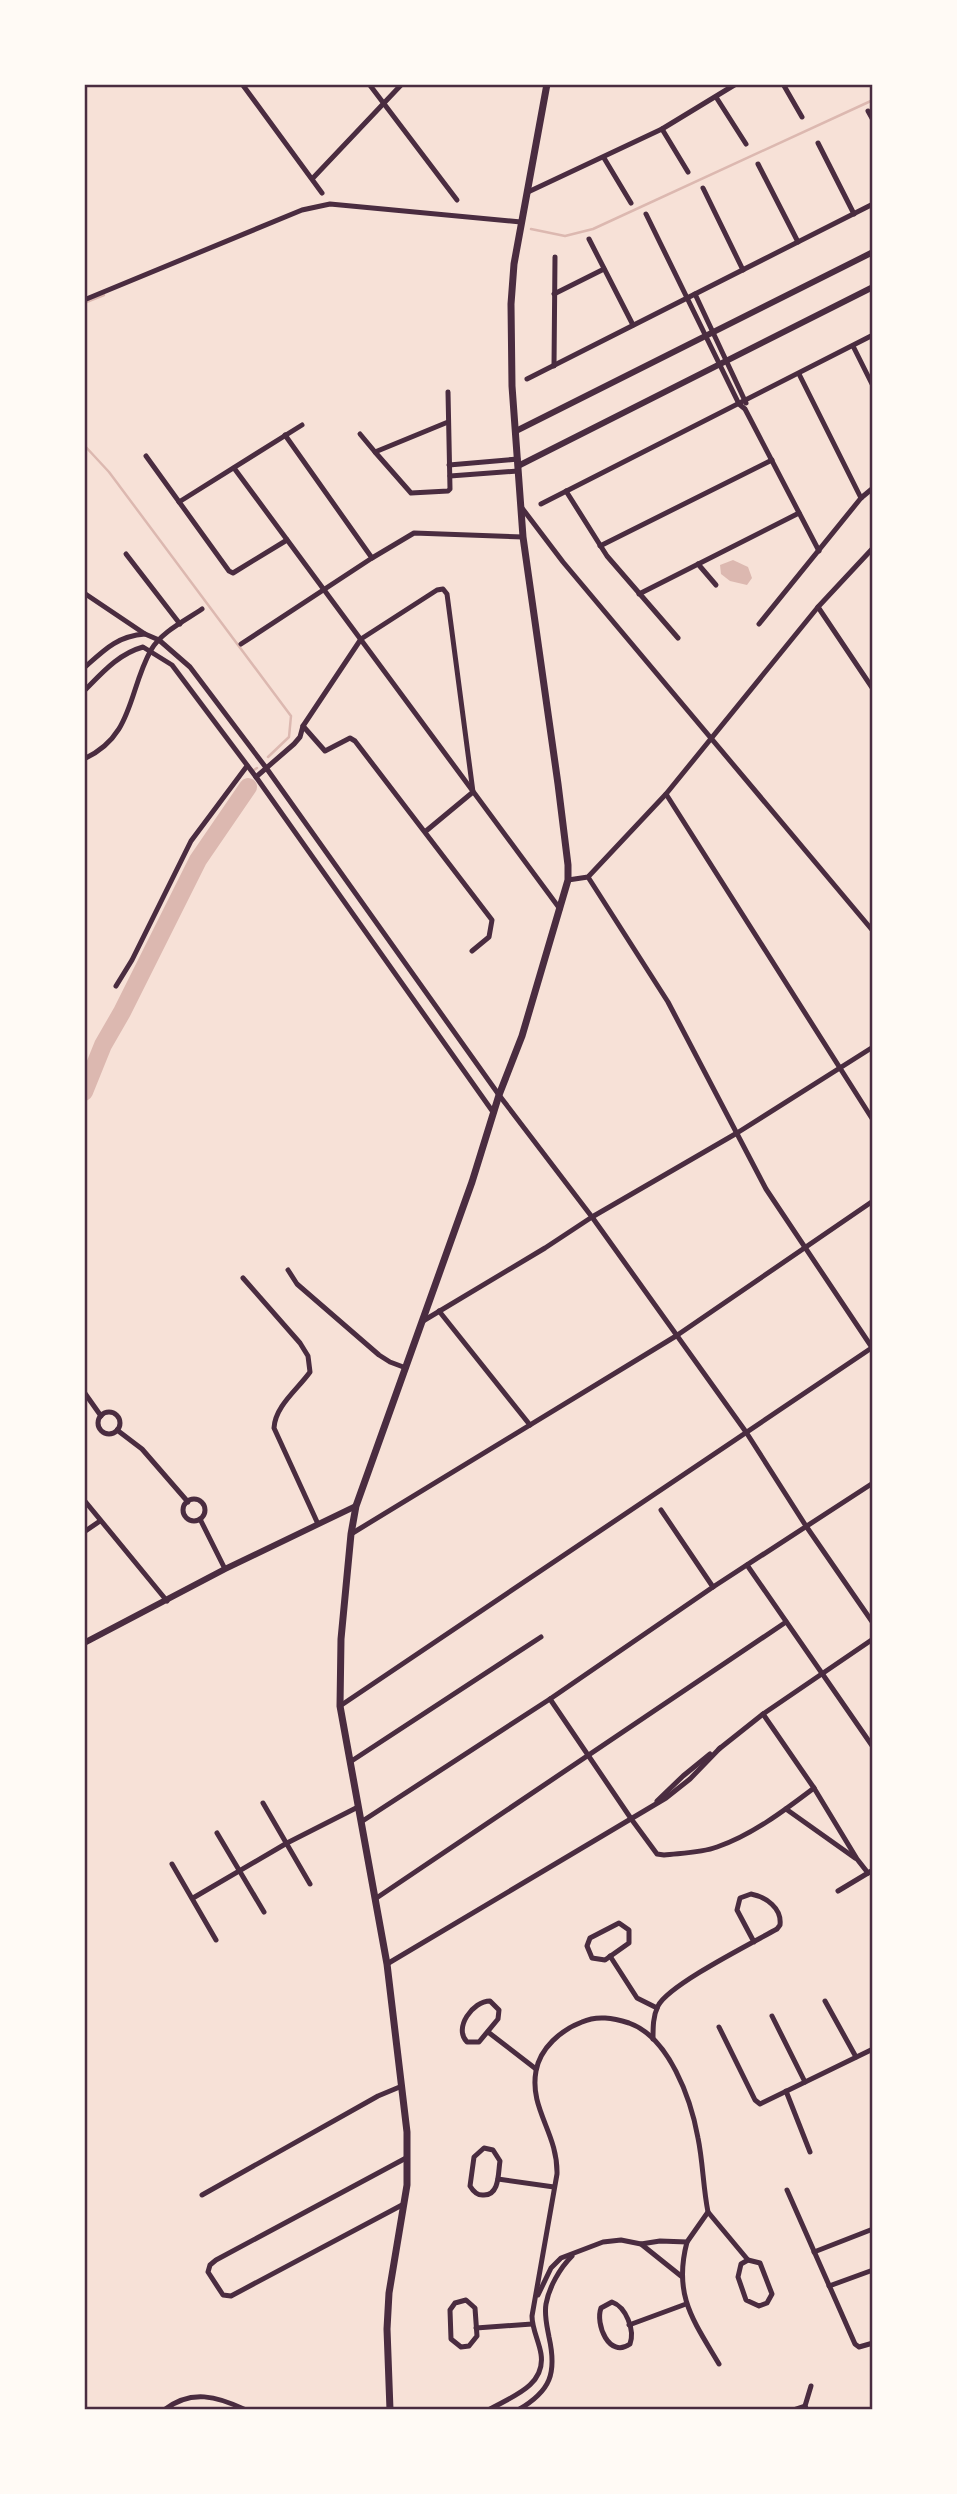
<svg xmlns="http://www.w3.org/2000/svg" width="957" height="2494" font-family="'Noto Sans',sans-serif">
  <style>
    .water { fill: #dcb8b0 }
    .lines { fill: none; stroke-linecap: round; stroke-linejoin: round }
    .stream { stroke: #dcb8b0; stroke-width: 2.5 }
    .river { stroke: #dcb8b0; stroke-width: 18 }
    .minor { stroke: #4a2c40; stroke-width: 5 }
    .tertiary { stroke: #4a2c40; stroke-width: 6 }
    .secondary { stroke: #4a2c40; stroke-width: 7 }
    .neatline { fill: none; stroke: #4a2c40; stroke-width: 2.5 }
  </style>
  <rect width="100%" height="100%" fill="#f7e1d7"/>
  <polygon class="water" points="733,560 748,567 752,578 747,585 730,581 721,574 720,565"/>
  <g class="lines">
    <g class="stream">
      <polyline points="531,229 565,236 593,229 873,100"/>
      <polyline points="84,303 104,295"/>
      <polyline points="84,445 109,472 291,716 289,737 268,757"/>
      <polyline points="254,770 257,768"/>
      <polyline points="248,787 250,782"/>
    </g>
    <polyline class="river" points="84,1092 103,1045 122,1012 198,860 248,787"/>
    <g class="minor">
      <polyline points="242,84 322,193"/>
      <polyline points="369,84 457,200"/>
      <polyline points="783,84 802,117"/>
      <polyline points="716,97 746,144"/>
      <polyline points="868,111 873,120"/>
      <polyline points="662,129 688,172"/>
      <polyline points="818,143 854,214"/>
      <polyline points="604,158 631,203"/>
      <polyline points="758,164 798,242"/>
      <polyline points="313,178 402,84"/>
      <polyline points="703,188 743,270"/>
      <polyline points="528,192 662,129 736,84"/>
      <polyline points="646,214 739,404 745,409 819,551"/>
      <polyline points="589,239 633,325"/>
      <polyline points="554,294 604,269"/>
      <polyline points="695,294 746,403"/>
      <polyline points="84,300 302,210 330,204 521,222"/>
      <polyline points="853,346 873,386"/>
      <polyline points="554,366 555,257"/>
      <polyline points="799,374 861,498"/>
      <polyline points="527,379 873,204"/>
      <polyline points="360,434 375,452 448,422"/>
      <polyline points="285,435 372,558"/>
      <polyline points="375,452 411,493 448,491 450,489 448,392"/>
      <polyline points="146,456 229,571 233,573 287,540"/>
      <polyline points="449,465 518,459"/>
      <polyline points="234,468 560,909"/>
      <polyline points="450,476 518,471"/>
      <polyline points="566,491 607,556 678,638"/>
      <polyline points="179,502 302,425"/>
      <polyline points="541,504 871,336"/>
      <polyline points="522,508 563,562 873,931"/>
      <polyline points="600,546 772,460"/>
      <polyline points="126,554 180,624"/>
      <polyline points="698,564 716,585"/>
      <polyline points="84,593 145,634 159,640 190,667 267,769 499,1095 592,1217 746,1432 806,1526 873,1623"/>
      <polyline points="639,594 799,513"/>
      <polyline points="818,607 873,689"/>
      <polyline points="759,624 861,498 873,488"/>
      <polyline points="241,644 372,558 414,533 523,537"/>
      <path d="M84,668C104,650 117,636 145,634"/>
      <path d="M84,691C102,673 118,654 143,647L172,665L256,777L493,1112"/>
      <polyline points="303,726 325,751 350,738 355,741 492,920 489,937 472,951"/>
      <path d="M84,759C134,736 128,691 151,650C161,632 186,620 202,609"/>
      <polyline points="256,777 294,744 300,737 303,726 361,639 437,590 443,589 447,594 473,792 426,831"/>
      <polyline points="666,794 873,1120"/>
      <polyline points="588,877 668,1002 766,1189 873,1349"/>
      <polyline points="568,880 588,877 666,794 818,607 873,548"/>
      <polyline points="116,986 132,960 191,841 247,766"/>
      <polyline points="288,1270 297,1284 379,1355 390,1362 406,1368"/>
      <path d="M243,1278L300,1343L308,1356L310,1372C298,1389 275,1406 274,1428L318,1524"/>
      <polyline points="439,1311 530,1425"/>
      <polyline points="423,1321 545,1248 592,1217 737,1133 873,1047"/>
      <polyline points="84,1392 101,1416"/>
      <circle cx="109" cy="1423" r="11"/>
      <polyline points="117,1430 142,1449 188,1502"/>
      <circle cx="194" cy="1510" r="11"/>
      <polyline points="84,1500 167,1601"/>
      <polyline points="661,1510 713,1587"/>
      <polyline points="200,1519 225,1569"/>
      <polyline points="84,1532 100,1521"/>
      <polyline points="351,1534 676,1336 873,1201"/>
      <polyline points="747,1565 873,1747"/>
      <path d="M550,1699L632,1820L657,1854L664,1855C681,1853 701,1853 717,1847C752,1835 785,1810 814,1788"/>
      <polyline points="340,1706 873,1347"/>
      <polyline points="763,1714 814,1788 857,1859 868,1873"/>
      <polyline points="719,1749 763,1714 873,1639"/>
      <polyline points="350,1762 541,1637"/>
      <polyline points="657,1801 683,1776 710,1754"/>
      <polyline points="263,1803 310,1884"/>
      <polyline points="786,1809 855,1858"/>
      <polyline points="361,1822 550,1699 713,1587 873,1483"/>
      <polyline points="217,1833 264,1912"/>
      <polyline points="172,1864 216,1940"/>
      <polyline points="838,1891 873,1870"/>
      <polyline points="193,1898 287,1843 358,1807"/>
      <polyline points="375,1899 786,1622"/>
      <polygon points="619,1923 629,1930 629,1943 605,1960 592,1958 587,1946 590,1938"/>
      <polyline points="610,1956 637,1998 657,2008"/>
      <polyline points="387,1964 666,1798 690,1779 720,1748"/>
      <path d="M490,2001L499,2010L498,2019L479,2042H467C453,2028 473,2001 490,2001Z"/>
      <polyline points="825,2001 856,2057"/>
      <polyline points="772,2016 805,2082"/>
      <polyline points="719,2027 755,2100 760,2104 873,2049"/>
      <polyline points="488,2032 536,2069"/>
      <path d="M653,2039C653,2027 653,2016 658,2006C668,1985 754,1942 777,1929L780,1925C782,1908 766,1897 751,1894L740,1898L737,1910L754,1942"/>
      <polyline points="786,2091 810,2152"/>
      <path d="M484,2148L493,2150L500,2161C498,2172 500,2195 484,2195C477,2196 473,2191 470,2186L474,2157Z"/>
      <polyline points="498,2179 554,2187"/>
      <polyline points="787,2190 855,2344 859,2347 873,2343"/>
      <polyline points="202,2195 378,2096 402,2086"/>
      <polyline points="402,2205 231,2296 223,2295 208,2272 210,2265 216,2260 406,2158"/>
      <polyline points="708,2212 748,2260"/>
      <path d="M687,2242C673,2295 693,2320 719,2364"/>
      <polyline points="814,2252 873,2229"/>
      <polygon points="748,2260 760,2263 772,2294 767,2303 759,2306 746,2300 738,2277 741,2264"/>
      <polyline points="829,2286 873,2270"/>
      <polyline points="538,2295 551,2268 561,2258 603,2242 621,2240 641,2244 681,2276"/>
      <polygon points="466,2300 475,2308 477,2336 469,2346 461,2347 451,2339 450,2310 455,2303"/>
      <path d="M612,2302C626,2307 635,2330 630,2344C609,2359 595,2324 601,2308Z"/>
      <polyline points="629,2325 686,2304"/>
      <polyline points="476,2328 532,2324"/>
      <path d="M164,2410C191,2389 217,2396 246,2410"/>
      <path d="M488,2410C511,2397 546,2386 541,2354C539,2341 532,2329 532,2316L557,2174C558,2133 529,2109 536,2071C540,2048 561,2030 582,2022C597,2015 613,2018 629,2023C669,2037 691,2099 698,2138C703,2162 703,2187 708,2212L687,2242L660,2241L641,2244"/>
      <path d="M518,2410C551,2391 557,2373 549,2337C547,2326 544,2315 546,2304C549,2287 560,2268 572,2256"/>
      <polyline points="793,2410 805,2406"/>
      <polyline points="807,2410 805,2406 811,2386"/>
    </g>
    <g class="tertiary">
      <polyline points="516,431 873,252"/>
      <polyline points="518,466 873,287"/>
      <polyline points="84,1643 225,1569 356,1506"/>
    </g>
    <polyline class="secondary" points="390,2410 387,2329 389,2293 407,2185 407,2132 387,1964 340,1706 341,1639 351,1534 356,1506 472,1182 499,1095 522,1036 568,880 568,865 558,784 523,537 512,386 511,304 514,264 547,84"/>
  </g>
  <rect width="957" height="2494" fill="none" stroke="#fffaf5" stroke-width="172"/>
  <rect x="86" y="86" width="785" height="2322" class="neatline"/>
</svg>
